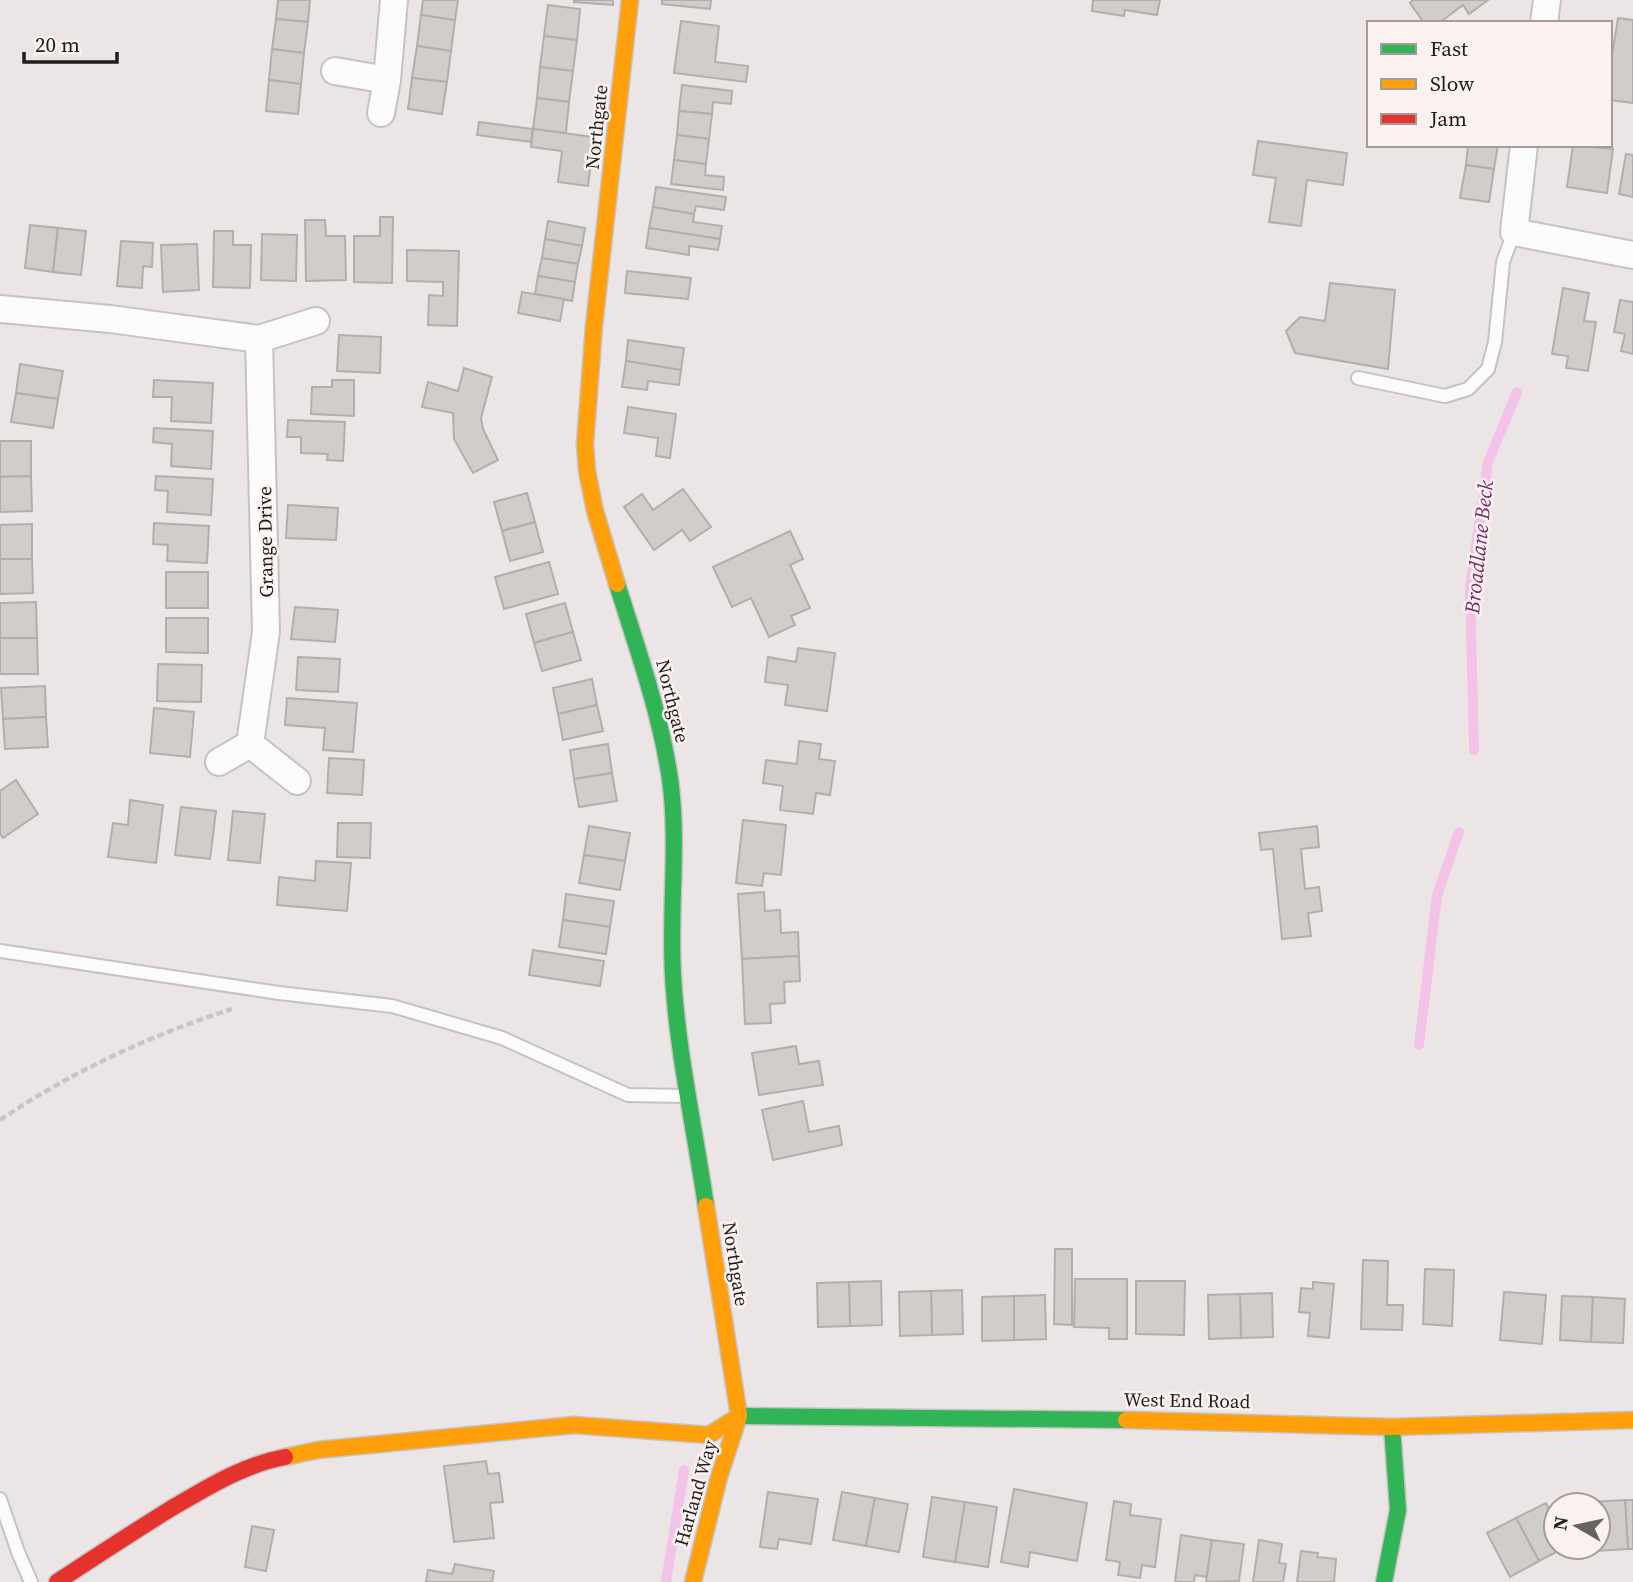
<svg xmlns="http://www.w3.org/2000/svg" width="1633" height="1582" font-family="'Source Serif 4',serif">
  <style>
    .lines { fill: none; stroke-linecap: round; stroke-linejoin: round }
    .stream { stroke: #f3c2e7; stroke-width: 10 }
    .building { fill: #d0cdcb; stroke: #b2aead; stroke-width: 2 }
    .lane-casing { stroke: #c6c2c2; stroke-width: 16 }
    .street-casing { stroke: #c6c2c2; stroke-width: 30 }
    .fast-casing { stroke: #c6c2c2; stroke-width: 19 }
    .slow-casing { stroke: #c6c2c2; stroke-width: 19 }
    .jam-casing { stroke: #c6c2c2; stroke-width: 19 }
    .path { stroke: #c7c5c4; stroke-width: 4.5; stroke-dasharray: 7 3.5; stroke-linecap: butt }
    .lane { stroke: #fcfbfb; stroke-width: 12 }
    .street { stroke: #fcfbfb; stroke-width: 26 }
    .fast { stroke: #30b455; stroke-width: 16 }
    .slow { stroke: #ff9f0a; stroke-width: 16 }
    .jam { stroke: #e5322d; stroke-width: 16 }
    .labels { text-anchor: middle; stroke-width: 5; stroke-linejoin: round; paint-order: stroke }
    .street-label { font-size: 19px; fill: #1f1c1b; stroke: #fbf2ef }
    .water-label { font-size: 21px; font-style: italic; fill: #772a6c; stroke: #fbf2ef }
  </style>
  <rect width="100%" height="100%" fill="#ebe6e5"/>
  <g class="lines">
    <g class="stream">
      <polyline points="1474,750 1470,587 1488,462 1517,392"/>
      <polyline points="1419,1045 1437,895 1459,832"/>
      <polyline points="666,1582 684,1470"/>
    </g>
  </g>
  <g class="building">
    <polygon points="278,0 310,0 308,22 276,19"/>
    <polygon points="423,0 458,0 455,20 421,15"/>
    <polygon points="574,0 613,0 613,5 574,2"/>
    <polygon points="662,0 711,0 710,9 662,4"/>
    <polygon points="1093,0 1160,0 1157,15 1125,10 1124,16 1092,11"/>
    <polygon points="1413,0 1488,0 1469,14 1463,5 1439,23 1424,23 1410,3"/>
    <polygon points="548,5 580,9 577,40 544,36"/>
    <polygon points="421,15 455,20 451,51 417,46"/>
    <polygon points="1618,18 1633,20 1633,103 1610,100 1610,68"/>
    <polygon points="276,19 308,22 304,53 272,49"/>
    <polygon points="681,21 719,26 715,62 748,66 746,82 674,73"/>
    <polygon points="544,36 577,40 573,71 540,67"/>
    <polygon points="417,46 451,51 447,82 412,78"/>
    <polygon points="272,49 304,53 301,84 269,80"/>
    <polygon points="540,67 573,71 569,102 537,98"/>
    <polygon points="412,78 447,82 442,114 408,109"/>
    <polygon points="269,80 301,84 298,114 266,111"/>
    <polygon points="682,85 732,91 731,104 713,102 712,114 679,111"/>
    <polygon points="537,98 569,102 566,133 533,129"/>
    <polygon points="679,111 712,114 709,139 677,135"/>
    <polygon points="479,122 533,129 531,142 477,135"/>
    <polygon points="533,129 594,137 588,186 558,182 562,151 531,147"/>
    <polygon points="677,135 709,139 706,164 674,160"/>
    <polygon points="1258,141 1347,153 1343,185 1307,180 1301,226 1269,222 1276,178 1253,175"/>
    <polygon points="1468,145 1498,145 1494,169 1466,165"/>
    <polygon points="1573,145 1613,149 1607,193 1567,187"/>
    <polygon points="1626,154 1633,155 1633,197 1619,194"/>
    <polygon points="674,160 706,164 705,175 724,177 723,190 671,184"/>
    <polygon points="1466,165 1494,169 1489,202 1460,198"/>
    <polygon points="656,187 726,197 724,210 696,206 694,214 653,207"/>
    <polygon points="653,207 694,214 693,222 722,226 720,239 649,228"/>
    <polygon points="380,217 393,217 392,283 354,282 354,236 380,236"/>
    <polygon points="305,220 325,220 326,236 345,236 346,280 306,281"/>
    <polygon points="548,221 585,228 582,246 545,239"/>
    <polygon points="30,225 58,228 53,272 25,268"/>
    <polygon points="58,228 86,231 81,275 53,272"/>
    <polygon points="649,228 720,239 718,250 689,246 689,255 646,248"/>
    <polygon points="214,231 233,231 233,245 251,245 250,288 213,287"/>
    <polygon points="262,234 297,235 296,281 261,280"/>
    <polygon points="545,239 582,246 578,264 542,258"/>
    <polygon points="121,241 153,243 152,267 143,266 142,288 117,286"/>
    <polygon points="197,244 199,290 163,292 161,245"/>
    <polygon points="407,250 459,251 457,326 428,325 429,295 443,296 443,282 407,281"/>
    <polygon points="542,258 578,264 575,282 538,276"/>
    <polygon points="627,271 691,278 688,299 625,293"/>
    <polygon points="538,276 575,282 572,301 535,294"/>
    <polygon points="1330,283 1395,290 1388,369 1295,353 1286,331 1300,317 1325,321"/>
    <polygon points="1563,288 1589,293 1584,321 1596,322 1588,371 1566,368 1568,356 1552,354"/>
    <polygon points="522,292 564,299 560,321 518,313"/>
    <polygon points="1620,300 1633,302 1633,354 1621,351 1625,334 1614,332"/>
    <polygon points="339,335 381,337 380,373 337,371"/>
    <polygon points="628,340 684,348 681,370 626,361"/>
    <polygon points="626,361 681,370 679,385 648,381 647,390 622,387"/>
    <polygon points="20,364 63,371 58,399 16,393"/>
    <polygon points="464,368 492,377 481,418 483,429 498,460 473,473 454,439 453,413 422,407 428,382 458,391"/>
    <polygon points="154,380 213,383 211,423 171,421 172,397 153,397"/>
    <polygon points="332,380 354,380 354,416 311,414 312,387 332,387"/>
    <polygon points="16,393 58,399 53,428 11,422"/>
    <polygon points="628,407 676,414 670,458 656,456 658,438 624,433"/>
    <polygon points="288,420 345,422 343,461 327,460 328,454 301,453 301,437 287,437"/>
    <polygon points="154,428 213,431 211,469 171,466 172,444 153,442"/>
    <polygon points="0,441 31,441 31,476 0,477"/>
    <polygon points="31,476 32,511 0,512 0,477"/>
    <polygon points="156,476 213,479 211,515 167,512 168,491 155,490"/>
    <polygon points="683,489 711,527 690,541 682,530 654,550 624,507 642,494 653,510"/>
    <polygon points="527,493 535,522 502,531 494,502"/>
    <polygon points="288,505 338,508 336,540 286,538"/>
    <polygon points="535,522 543,552 510,561 502,531"/>
    <polygon points="154,523 209,526 207,563 167,561 168,545 153,544"/>
    <polygon points="32,524 32,559 0,559 0,525"/>
    <polygon points="790,531 803,559 790,565 810,608 791,616 795,625 769,637 751,598 732,607 713,567"/>
    <polygon points="0,559 32,559 33,593 0,594"/>
    <polygon points="549,562 558,594 504,609 495,577"/>
    <rect x="166" y="572" width="42" height="36"/>
    <polygon points="36,602 37,638 0,638 0,603"/>
    <polygon points="565,603 573,632 534,643 526,614"/>
    <polygon points="295,607 338,610 335,642 291,639"/>
    <polygon points="166,618 208,618 208,653 166,652"/>
    <polygon points="573,632 581,660 542,671 534,643"/>
    <polygon points="0,638 37,638 38,674 0,674"/>
    <polygon points="798,648 835,653 827,711 785,705 788,685 765,682 768,657 796,662"/>
    <polygon points="298,657 340,659 338,692 296,690"/>
    <polygon points="158,664 202,665 201,702 157,701"/>
    <polygon points="592,679 597,705 558,714 553,688"/>
    <polygon points="45,686 46,717 3,719 1,688"/>
    <polygon points="287,698 357,703 353,752 323,750 325,728 285,725"/>
    <polygon points="597,705 603,731 563,740 558,714"/>
    <polygon points="154,708 194,712 190,757 150,753"/>
    <polygon points="46,717 48,747 5,749 3,719"/>
    <polygon points="799,741 821,744 819,759 835,761 830,795 816,793 813,814 780,810 783,786 763,783 766,760 797,764"/>
    <polygon points="608,744 612,773 574,779 570,750"/>
    <polygon points="329,758 364,760 362,795 327,793"/>
    <polygon points="612,773 617,801 579,807 574,779"/>
    <polygon points="16,780 38,814 3,838 0,834 0,791"/>
    <polygon points="130,800 163,805 156,863 108,857 113,823 128,825"/>
    <polygon points="181,807 216,811 210,859 175,855"/>
    <polygon points="233,811 265,814 260,863 228,860"/>
    <polygon points="743,820 786,825 781,875 764,873 762,886 736,883"/>
    <polygon points="338,823 371,823 370,858 337,857"/>
    <polygon points="589,826 630,833 625,861 584,855"/>
    <polygon points="1317,826 1319,847 1301,849 1305,889 1319,887 1322,911 1308,913 1311,936 1282,939 1273,849 1261,850 1259,833"/>
    <polygon points="584,855 625,861 620,890 579,883"/>
    <polygon points="316,861 351,863 347,911 277,905 279,877 315,881"/>
    <polygon points="764,892 765,911 780,910 781,933 798,932 799,956 742,959 738,894"/>
    <polygon points="566,894 614,901 610,927 563,920"/>
    <polygon points="563,920 610,927 606,954 559,947"/>
    <polygon points="533,950 604,961 600,986 529,975"/>
    <polygon points="799,956 800,981 784,982 785,1003 770,1004 771,1023 745,1024 742,959"/>
    <polygon points="796,1046 799,1064 819,1061 823,1085 759,1095 752,1053"/>
    <polygon points="803,1101 809,1132 839,1126 842,1145 773,1160 762,1110"/>
    <polygon points="1055,1249 1072,1249 1072,1325 1054,1324"/>
    <polygon points="1363,1260 1388,1261 1387,1305 1403,1305 1402,1330 1361,1329"/>
    <polygon points="1425,1269 1454,1270 1452,1326 1423,1324"/>
    <polygon points="1075,1279 1127,1279 1127,1339 1109,1339 1109,1328 1074,1327"/>
    <polygon points="881,1281 882,1325 850,1326 849,1282"/>
    <polygon points="1136,1281 1185,1281 1184,1335 1136,1334"/>
    <polygon points="849,1282 850,1326 818,1327 817,1283"/>
    <polygon points="1313,1282 1334,1284 1329,1338 1308,1336 1310,1313 1299,1312 1301,1288 1313,1289"/>
    <polygon points="962,1290 963,1334 932,1335 931,1291"/>
    <polygon points="931,1291 932,1335 900,1336 899,1292"/>
    <polygon points="1504,1292 1546,1295 1542,1344 1500,1340"/>
    <polygon points="1272,1293 1273,1337 1241,1338 1240,1294"/>
    <polygon points="1240,1294 1241,1338 1209,1339 1208,1295"/>
    <polygon points="1045,1295 1046,1339 1014,1340 1014,1296"/>
    <polygon points="1014,1296 1014,1340 982,1341 982,1297"/>
    <polygon points="1562,1296 1593,1297 1591,1342 1560,1340"/>
    <polygon points="1593,1297 1625,1299 1623,1343 1591,1342"/>
    <polygon points="486,1461 488,1474 499,1473 503,1502 490,1503 494,1538 454,1542 444,1466"/>
    <polygon points="1014,1489 1087,1503 1077,1561 1030,1552 1028,1567 1001,1562"/>
    <polygon points="768,1492 818,1499 811,1544 779,1539 777,1549 760,1547"/>
    <polygon points="842,1492 875,1498 866,1546 833,1540"/>
    <polygon points="932,1497 965,1502 955,1562 923,1557"/>
    <polygon points="875,1498 908,1504 899,1552 866,1546"/>
    <polygon points="1625,1500 1633,1500 1633,1549 1628,1549"/>
    <polygon points="1625,1500 1628,1549 1595,1551 1595,1547 1598,1547 1598,1505 1592,1505 1592,1502"/>
    <polygon points="1114,1501 1131,1504 1130,1515 1161,1519 1155,1567 1142,1565 1140,1578 1118,1575 1120,1562 1106,1560"/>
    <polygon points="965,1502 997,1507 988,1567 955,1562"/>
    <polygon points="1546,1503 1556,1523 1556,1547 1566,1547 1539,1561 1516,1518"/>
    <polygon points="1516,1518 1539,1561 1510,1577 1487,1533"/>
    <polygon points="252,1526 274,1530 266,1571 245,1567"/>
    <polygon points="1181,1535 1212,1540 1207,1577 1195,1575 1194,1582 1175,1582"/>
    <polygon points="1212,1540 1244,1544 1239,1581 1206,1582"/>
    <polygon points="1259,1540 1282,1544 1279,1563 1286,1564 1283,1582 1253,1582"/>
    <polygon points="1301,1551 1318,1553 1317,1557 1336,1559 1334,1582 1297,1582"/>
    <polygon points="455,1564 494,1571 492,1582 426,1582 428,1570 452,1574"/>
  </g>
  <g class="lines">
    <defs>
      <g id="lane">
        <polyline points="1358,378 1445,396 1468,389 1488,369 1495,342 1503,262 1514,232"/>
        <polyline points="0,951 279,993 392,1006 502,1038 628,1095 687,1096"/>
        <polyline points="0,1499 18,1552 31,1582"/>
      </g>
      <g id="street">
        <polyline points="1544,23 1547,0"/>
        <polyline points="335,71 387,80"/>
        <polyline points="381,113 387,80 394,0"/>
        <polyline points="1524,145 1514,232 1633,255"/>
        <polyline points="0,309 110,319 259,339 266,632 250,744"/>
        <polyline points="259,339 316,321"/>
        <polyline points="219,762 250,744 297,781"/>
      </g>
      <g id="fast">
        <path d="M617,584C637,648 660,712 670,779C679,844 669,910 673,975C677,1050 695,1131 706,1206"/>
        <polyline points="739,1416 1126,1420"/>
        <polyline points="1384,1582 1398,1510 1392,1427"/>
      </g>
      <g id="slow">
        <polyline points="617,584 595,511 587,471 585,444 594,326 630,0"/>
        <polyline points="1126,1420 1392,1427 1633,1420"/>
        <polyline points="285,1457 318,1450 574,1425 709,1435 739,1416"/>
        <polyline points="693,1582 719,1477 739,1416 706,1206"/>
      </g>
      <path id="jam" d="M57,1582C95,1557 133,1532 172,1508C208,1487 243,1465 285,1457"/>
    </defs>
    <use href="#lane" class="lane-casing"/>
    <use href="#street" class="street-casing"/>
    <use href="#fast" class="fast-casing"/>
    <use href="#slow" class="slow-casing"/>
    <use href="#jam" class="jam-casing"/>
    <path class="path" d="M0,1120C71,1072 151,1035 232,1009"/>
    <use href="#lane" class="lane"/>
    <use href="#street" class="street"/>
    <use href="#fast" class="fast"/>
    <use href="#slow" class="slow"/>
    <use href="#jam" class="jam"/>
  </g>
  <g class="labels">
    <g class="street-label">
      <text transform="translate(596 127) rotate(-84)" y="7">Northgate</text>
      <text transform="translate(265 542) rotate(-91)" y="7">Grange Drive</text>
      <text transform="translate(673 701) rotate(76)" y="7">Northgate</text>
      <text transform="translate(736 1264) rotate(81)" y="7">Northgate</text>
      <text transform="translate(1187 1400) rotate(1)" y="7">West End Road</text>
      <text transform="translate(695 1493) rotate(-74)" y="7">Harland Way</text>
    </g>
    <g class="water-label">
      <text transform="translate(1479 547) rotate(-84)" y="7">Broadlane Beck</text>
    </g>
  </g>
  <rect x="1367" y="21" width="245" height="126" fill="#fbf2ef" stroke="#a39c9a" stroke-width="2"/>
  <rect x="1381" y="44" width="35" height="10" fill="#30b455" stroke="#a39c9a" stroke-width="2"/>
  <text x="1430" y="56" font-size="21" fill="#1f1c1b">Fast</text>
  <rect x="1381" y="79" width="35" height="10" fill="#ff9f0a" stroke="#a39c9a" stroke-width="2"/>
  <text x="1430" y="91" font-size="21" fill="#1f1c1b">Slow</text>
  <rect x="1381" y="114" width="35" height="10" fill="#e5322d" stroke="#a39c9a" stroke-width="2"/>
  <text x="1430" y="126" font-size="21" fill="#1f1c1b">Jam</text>
  <g transform="translate(1577 1526) rotate(279)"><circle r="33" fill="#fbf2ef" stroke="#a39c9a" stroke-width="2"/>
  <path d="M0-5L12 26L0 18L-12 26Z" fill="#666362"/>
  <text y="-10" font-size="19" font-weight="bold" text-anchor="middle" fill="#1f1c1b">N</text>
  </g>
  <path d="M24 52v10h93v-10" fill="none" stroke="#1f1c1b" stroke-width="3.5"/>
  <text x="35" y="52" font-size="21" fill="#1f1c1b" stroke="#fbf2ef" stroke-width="5" paint-order="stroke">20 m</text>
</svg>
